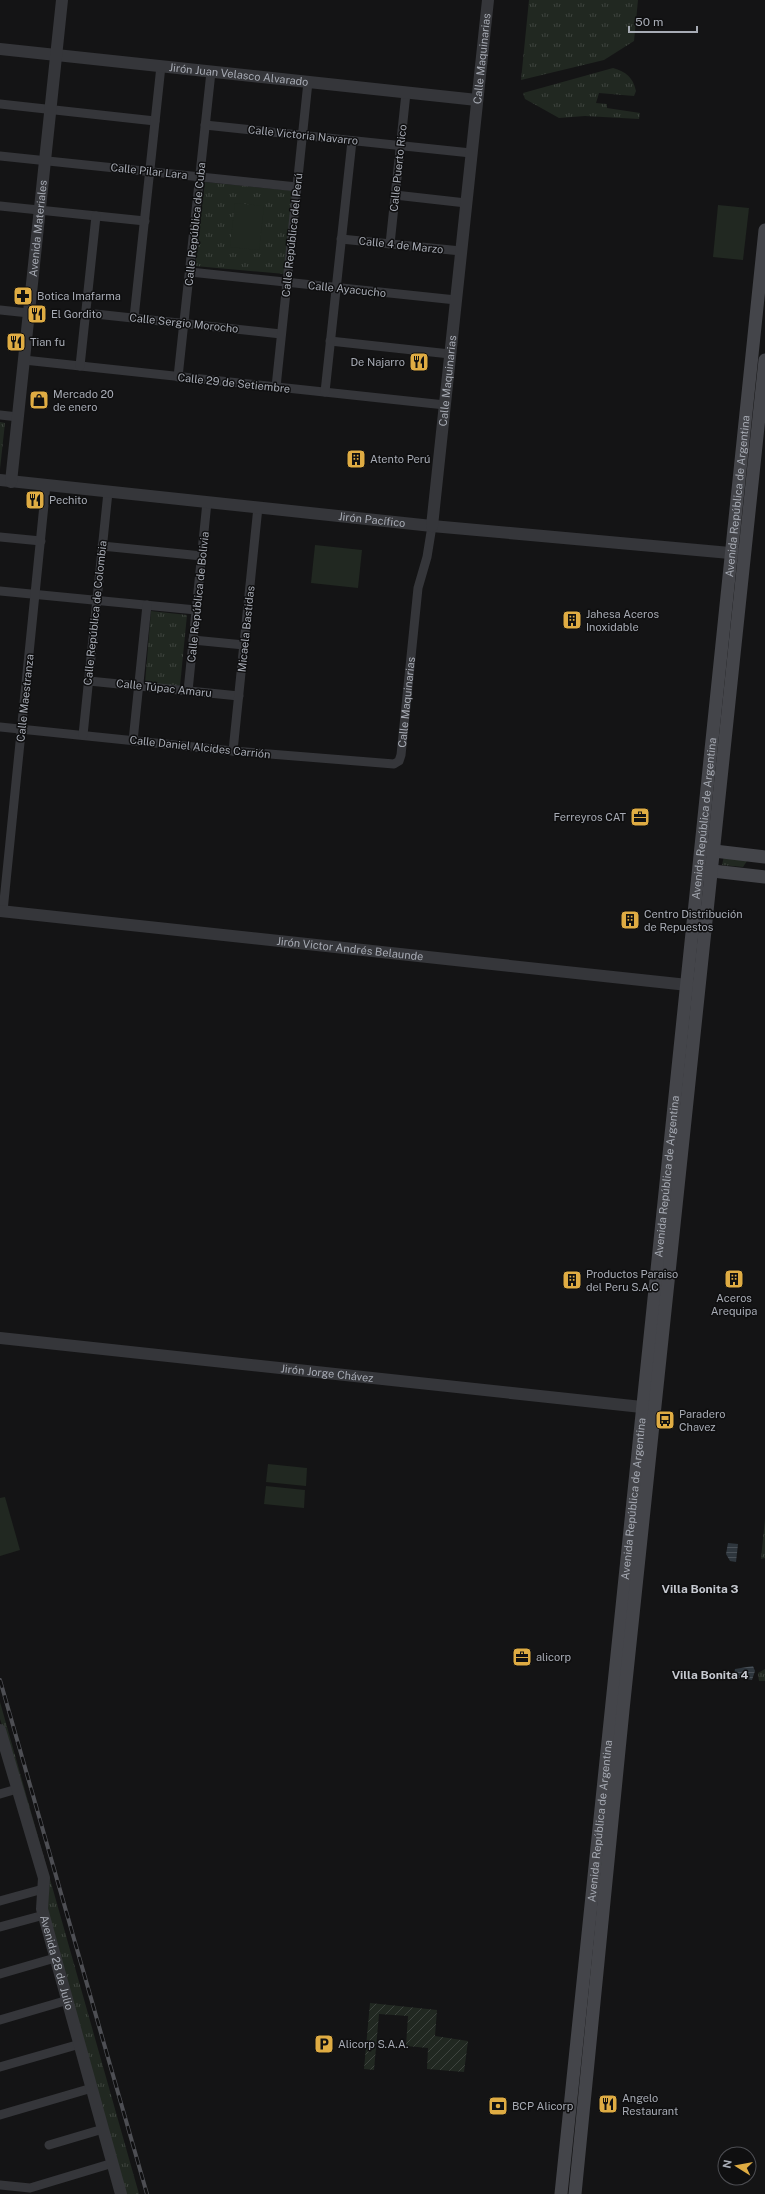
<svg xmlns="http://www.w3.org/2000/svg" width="765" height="2194" font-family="'Public Sans',sans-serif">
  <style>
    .grass { fill: url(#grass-tufts) }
    .garden { fill: url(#garden-furrows) }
    .pitch { fill: #212821 }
    .water { fill: url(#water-rules) }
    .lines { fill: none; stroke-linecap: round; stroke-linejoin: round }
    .minor { stroke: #35363a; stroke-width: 9 }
    .tertiary { stroke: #35363a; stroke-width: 12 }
    .secondary { stroke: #44454a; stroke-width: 13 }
    .rail-casing { stroke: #4d4e53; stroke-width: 4 }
    .rail { stroke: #0f0f10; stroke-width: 2.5; stroke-dasharray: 8; stroke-linecap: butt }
    .labels { text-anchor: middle; stroke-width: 3; stroke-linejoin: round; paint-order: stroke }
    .street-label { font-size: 11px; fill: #a7abb4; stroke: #0f0f10 }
    .poi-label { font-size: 11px; fill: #a7abb4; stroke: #0f0f10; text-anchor: start }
    .neighbourhood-label { font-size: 12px; font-weight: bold; fill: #c7cad1; stroke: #0f0f10 }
  </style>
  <defs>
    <pattern id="grass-tufts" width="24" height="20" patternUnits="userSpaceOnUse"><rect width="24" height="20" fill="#212821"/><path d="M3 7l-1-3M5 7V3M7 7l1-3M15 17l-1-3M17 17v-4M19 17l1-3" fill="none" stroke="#3e443f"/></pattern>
    <pattern id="garden-furrows" width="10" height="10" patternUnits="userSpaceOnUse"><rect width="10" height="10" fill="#212821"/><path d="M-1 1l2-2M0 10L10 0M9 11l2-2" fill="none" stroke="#3e443f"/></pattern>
    <pattern id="water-rules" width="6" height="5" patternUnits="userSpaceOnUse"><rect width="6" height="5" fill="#2e363d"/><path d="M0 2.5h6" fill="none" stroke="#495057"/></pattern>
  </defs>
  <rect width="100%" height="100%" fill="#141415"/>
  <g class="grass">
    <polygon points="529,0 638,0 634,41 604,60 521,80"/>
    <path d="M613,68C626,72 633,77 636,91L634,96L599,93L596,103L607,104V108L640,113L639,119L585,116L559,118L525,99L523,93Z"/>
    <polygon points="205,182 295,191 285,274 195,266"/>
    <polygon points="0,422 5,423 0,469"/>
    <polygon points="151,611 187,615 180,686 145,683"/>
    <polygon points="724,856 747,861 743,867 722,865"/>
    <polygon points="765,1519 765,1558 761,1559"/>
    <polygon points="765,1669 765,1681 759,1681 758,1673"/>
    <polygon points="0,1702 139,2194 124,2194 43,1903 44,1884 12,1756 0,1719"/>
  </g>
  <polygon class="garden" points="370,2003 437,2010 435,2036 468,2041 464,2072 427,2069 428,2048 406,2046 408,2016 379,2014 374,2070 364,2069"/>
  <g class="pitch">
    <polygon points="235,203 264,206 259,250 230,247"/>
    <polygon points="718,205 749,208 743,260 713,257"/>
    <polygon points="315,545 362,550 358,588 311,583"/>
    <polygon points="268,1464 307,1468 306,1486 266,1482"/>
    <polygon points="266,1486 305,1490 304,1508 264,1504"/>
    <polygon points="5,1497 20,1550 0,1556 0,1498"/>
  </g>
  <g class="water">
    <polygon points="728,1543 738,1544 736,1562 730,1561 726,1554"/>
    <polygon points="753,1666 755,1671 752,1680 734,1677 735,1669"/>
  </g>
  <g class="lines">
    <g class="minor">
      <polyline points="0,104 155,121"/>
      <polyline points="205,125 471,153"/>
      <polyline points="0,156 297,187"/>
      <polyline points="395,195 466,203"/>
      <polyline points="0,206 145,221"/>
      <polyline points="341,239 461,251"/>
      <polyline points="390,244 406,93"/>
      <polyline points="190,272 456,300"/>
      <polyline points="0,310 29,313"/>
      <polyline points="86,313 281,334"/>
      <polyline points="134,318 161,66"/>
      <polyline points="330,341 450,354"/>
      <polyline points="24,360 445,405"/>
      <polyline points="80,366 96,216"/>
      <polyline points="178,377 211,72"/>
      <polyline points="276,387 308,82"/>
      <polyline points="325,392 352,141"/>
      <polyline points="0,415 18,417"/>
      <polyline points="0,537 41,541"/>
      <polyline points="102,546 202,556"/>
      <polyline points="0,591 196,610"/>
      <polyline points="193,640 244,645"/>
      <polyline points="89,681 239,696"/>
      <polyline points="188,691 207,502"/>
      <path id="s1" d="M0,727L233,751L394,764L399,761L401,755L418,588L427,557L432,526"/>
      <polyline points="83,735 108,492"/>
      <polyline points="133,741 147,605"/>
      <polyline points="233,751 258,507"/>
      <polyline points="3,911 46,485"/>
      <polyline points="0,1794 17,1789"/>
      <polyline points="0,1901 43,1889"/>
      <polyline points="0,1927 44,1915"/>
      <polyline points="0,1974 55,1958"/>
      <polyline points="0,2020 68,2000"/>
      <polyline points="0,2067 80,2044"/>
      <polyline points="0,2115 92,2088"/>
      <polyline points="49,2145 103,2129"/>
      <polyline points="0,2185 30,2188 113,2163"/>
    </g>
    <g class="tertiary">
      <path id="s2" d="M0,49L477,100"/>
      <path id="s3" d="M0,480L432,526L741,554"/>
      <path id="s4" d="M11,482L62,0"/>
      <path id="s5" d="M432,526L488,0"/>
      <path id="s6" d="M0,911L697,986"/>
      <path id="s7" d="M0,1338L651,1408"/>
      <path id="s8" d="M0,1730L44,1878L42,1909L121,2194"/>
    </g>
    <g class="secondary">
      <polyline points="706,850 765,857"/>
      <polyline points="704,870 765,877"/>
      <path id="s9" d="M561,2194L765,230"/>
      <polyline points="575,2194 623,1710 765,360"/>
    </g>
    <defs>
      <polyline id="rail" points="0,1680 147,2194"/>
    </defs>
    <use href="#rail" class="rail-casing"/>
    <use href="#rail" class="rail"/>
  </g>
  <defs>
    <symbol id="pharmacy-square" viewBox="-11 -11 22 22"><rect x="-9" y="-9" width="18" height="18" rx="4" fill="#dfac43" stroke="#0f0f10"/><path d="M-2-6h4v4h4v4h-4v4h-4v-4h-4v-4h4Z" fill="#111"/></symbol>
    <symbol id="restaurant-square" viewBox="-11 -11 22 22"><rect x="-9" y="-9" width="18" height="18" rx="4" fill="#dfac43" stroke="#0f0f10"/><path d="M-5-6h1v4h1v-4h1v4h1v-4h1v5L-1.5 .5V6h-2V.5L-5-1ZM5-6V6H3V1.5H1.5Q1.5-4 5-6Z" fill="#111"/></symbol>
    <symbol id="shop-square" viewBox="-11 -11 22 22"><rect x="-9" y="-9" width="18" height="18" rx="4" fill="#dfac43" stroke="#0f0f10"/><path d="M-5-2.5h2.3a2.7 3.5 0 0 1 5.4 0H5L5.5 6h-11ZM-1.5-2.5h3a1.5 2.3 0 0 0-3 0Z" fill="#111"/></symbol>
    <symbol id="building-square" viewBox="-11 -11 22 22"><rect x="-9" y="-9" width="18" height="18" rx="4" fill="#dfac43" stroke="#0f0f10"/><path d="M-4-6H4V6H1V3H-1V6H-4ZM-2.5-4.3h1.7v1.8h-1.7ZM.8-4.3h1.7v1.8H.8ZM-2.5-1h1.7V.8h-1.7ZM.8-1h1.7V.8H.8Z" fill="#111"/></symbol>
    <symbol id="office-square" viewBox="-11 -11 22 22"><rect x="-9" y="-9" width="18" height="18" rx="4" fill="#dfac43" stroke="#0f0f10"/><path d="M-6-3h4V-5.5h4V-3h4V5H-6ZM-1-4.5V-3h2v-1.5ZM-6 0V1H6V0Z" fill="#111"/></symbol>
    <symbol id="bus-square" viewBox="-11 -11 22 22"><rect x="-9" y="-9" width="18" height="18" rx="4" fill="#dfac43" stroke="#0f0f10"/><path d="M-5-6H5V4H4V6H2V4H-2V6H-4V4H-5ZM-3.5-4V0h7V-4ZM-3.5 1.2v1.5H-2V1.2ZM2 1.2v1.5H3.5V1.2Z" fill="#111"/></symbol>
    <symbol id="parking-square" viewBox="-11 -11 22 22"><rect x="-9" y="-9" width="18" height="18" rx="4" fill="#dfac43" stroke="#0f0f10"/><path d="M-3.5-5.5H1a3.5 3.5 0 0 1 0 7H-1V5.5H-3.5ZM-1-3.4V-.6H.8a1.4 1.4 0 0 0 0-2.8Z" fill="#111"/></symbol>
    <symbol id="bank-square" viewBox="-11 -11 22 22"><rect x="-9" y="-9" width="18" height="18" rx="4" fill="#dfac43" stroke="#0f0f10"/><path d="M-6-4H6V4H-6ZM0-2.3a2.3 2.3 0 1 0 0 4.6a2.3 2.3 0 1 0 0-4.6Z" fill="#111"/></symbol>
  </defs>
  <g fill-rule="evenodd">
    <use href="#pharmacy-square" x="12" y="285" width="22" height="22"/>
    <use href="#restaurant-square" x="26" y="303" width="22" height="22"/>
    <use href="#restaurant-square" x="5" y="331" width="22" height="22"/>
    <use href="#restaurant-square" x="408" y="351" width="22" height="22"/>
    <use href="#shop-square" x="28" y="389" width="22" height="22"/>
    <use href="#building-square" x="345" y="448" width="22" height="22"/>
    <use href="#restaurant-square" x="24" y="489" width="22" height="22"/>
    <use href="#building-square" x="561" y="609" width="22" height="22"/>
    <use href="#office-square" x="629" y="806" width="22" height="22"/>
    <use href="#building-square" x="619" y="909" width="22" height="22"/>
    <use href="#building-square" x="723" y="1268" width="22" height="22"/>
    <use href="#building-square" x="561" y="1269" width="22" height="22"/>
    <use href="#bus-square" x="654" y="1409" width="22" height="22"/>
    <use href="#office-square" x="511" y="1646" width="22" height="22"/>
    <use href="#parking-square" x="313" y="2033" width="22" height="22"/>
    <use href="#restaurant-square" x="597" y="2093" width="22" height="22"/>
    <use href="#bank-square" x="487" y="2095" width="22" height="22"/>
  </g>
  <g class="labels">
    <g class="street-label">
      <text dy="4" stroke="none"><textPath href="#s5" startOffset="470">Calle Maquinarias</textPath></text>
      <text dy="4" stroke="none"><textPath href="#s2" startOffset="240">Jirón Juan Velasco Alvarado</textPath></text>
      <text transform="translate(303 135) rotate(6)" y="4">Calle Victoria Navarro</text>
      <text transform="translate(398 168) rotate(-84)" y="4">Calle Puerto Rico</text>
      <text transform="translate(149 171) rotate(6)" y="4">Calle Pilar Lara</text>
      <text transform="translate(195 224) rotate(-84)" y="4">Calle República de Cuba</text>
      <text dy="4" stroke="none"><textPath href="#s4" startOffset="255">Avenida Materiales</textPath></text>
      <text transform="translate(292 235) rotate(-84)" y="4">Calle República del Perú</text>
      <text transform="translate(401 245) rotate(6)" y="4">Calle 4 de Marzo</text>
      <text transform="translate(347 289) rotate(6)" y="4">Calle Ayacucho</text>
      <text transform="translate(184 323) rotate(6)" y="4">Calle Sergio Morocho</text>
      <text dy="4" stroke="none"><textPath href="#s5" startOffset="146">Calle Maquinarias</textPath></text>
      <text transform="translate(234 383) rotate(6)" y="4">Calle 29 de Setiembre</text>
      <text dy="4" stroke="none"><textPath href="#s9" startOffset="1707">Avenida República de Argentina</textPath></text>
      <text dy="4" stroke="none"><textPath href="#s3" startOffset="374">Jirón Pacífico</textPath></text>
      <text transform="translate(198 597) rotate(-84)" y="4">Calle República de Bolivia</text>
      <text transform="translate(95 613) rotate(-84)" y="4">Calle República de Colombia</text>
      <text transform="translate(246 629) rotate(-84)" y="4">Micaela Bastidas</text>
      <text transform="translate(164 688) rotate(6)" y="4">Calle Túpac Amaru</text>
      <text transform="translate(25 698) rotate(-84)" y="4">Calle Maestranza</text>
      <text dy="4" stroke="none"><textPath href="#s1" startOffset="461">Calle Maquinarias</textPath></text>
      <text transform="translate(200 747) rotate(6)" y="4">Calle Daniel Alcides Carrión</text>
      <text dy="4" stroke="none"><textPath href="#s9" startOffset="1383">Avenida República de Argentina</textPath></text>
      <text dy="4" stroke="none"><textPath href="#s6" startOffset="352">Jirón Victor Andrés Belaunde</textPath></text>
      <text dy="4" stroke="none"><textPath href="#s9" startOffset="1023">Avenida República de Argentina</textPath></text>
      <text dy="4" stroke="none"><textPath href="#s7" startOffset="329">Jirón Jorge Chávez</textPath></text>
      <text dy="4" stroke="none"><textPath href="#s9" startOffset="699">Avenida República de Argentina</textPath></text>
      <text dy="4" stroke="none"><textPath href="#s9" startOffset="375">Avenida República de Argentina</textPath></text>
      <text dy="4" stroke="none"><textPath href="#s8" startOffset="241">Avenida 28 de Julio</textPath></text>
    </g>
    <g class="poi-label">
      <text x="37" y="300">Botica Imafarma</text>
      <text x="51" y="318">El Gordito</text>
      <text x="30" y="346">Tian fu</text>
      <text x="405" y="366" text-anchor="end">De Najarro</text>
      <text x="53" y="398">Mercado 20<tspan x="53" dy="13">de enero</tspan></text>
      <text x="370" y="463">Atento Perú</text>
      <text x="49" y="504">Pechito</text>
      <text x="586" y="618">Jahesa Aceros<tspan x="586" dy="13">Inoxidable</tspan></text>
      <text x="626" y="821" text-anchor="end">Ferreyros CAT</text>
      <text x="644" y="918">Centro Distribución<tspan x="644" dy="13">de Repuestos</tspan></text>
      <text x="586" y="1278">Productos Paraiso<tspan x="586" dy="13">del Peru S.A.C</tspan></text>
      <text x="734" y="1302" text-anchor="middle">Aceros<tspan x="734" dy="13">Arequipa</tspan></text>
      <text x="679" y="1418">Paradero<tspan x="679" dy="13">Chavez</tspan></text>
      <text x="536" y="1661">alicorp</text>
      <text x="338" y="2048">Alicorp S.A.A.</text>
      <text x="622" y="2102">Angelo<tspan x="622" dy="13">Restaurant</tspan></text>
      <text x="512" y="2110">BCP Alicorp</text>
    </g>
    <g class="neighbourhood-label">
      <text x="700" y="1593">Villa Bonita 3</text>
      <text x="710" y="1679">Villa Bonita 4</text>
    </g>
  </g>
  <g transform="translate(737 2166) rotate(281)"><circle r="19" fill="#0f0f10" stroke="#4c4d52"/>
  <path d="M0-3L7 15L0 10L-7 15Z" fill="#dfac43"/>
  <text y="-6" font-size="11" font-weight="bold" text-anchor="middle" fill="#a7abb4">N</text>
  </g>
  <path d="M629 26v6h68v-6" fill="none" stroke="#a7abb4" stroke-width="2"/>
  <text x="635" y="26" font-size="12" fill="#a7abb4" stroke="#0f0f10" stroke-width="3" paint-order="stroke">50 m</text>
</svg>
